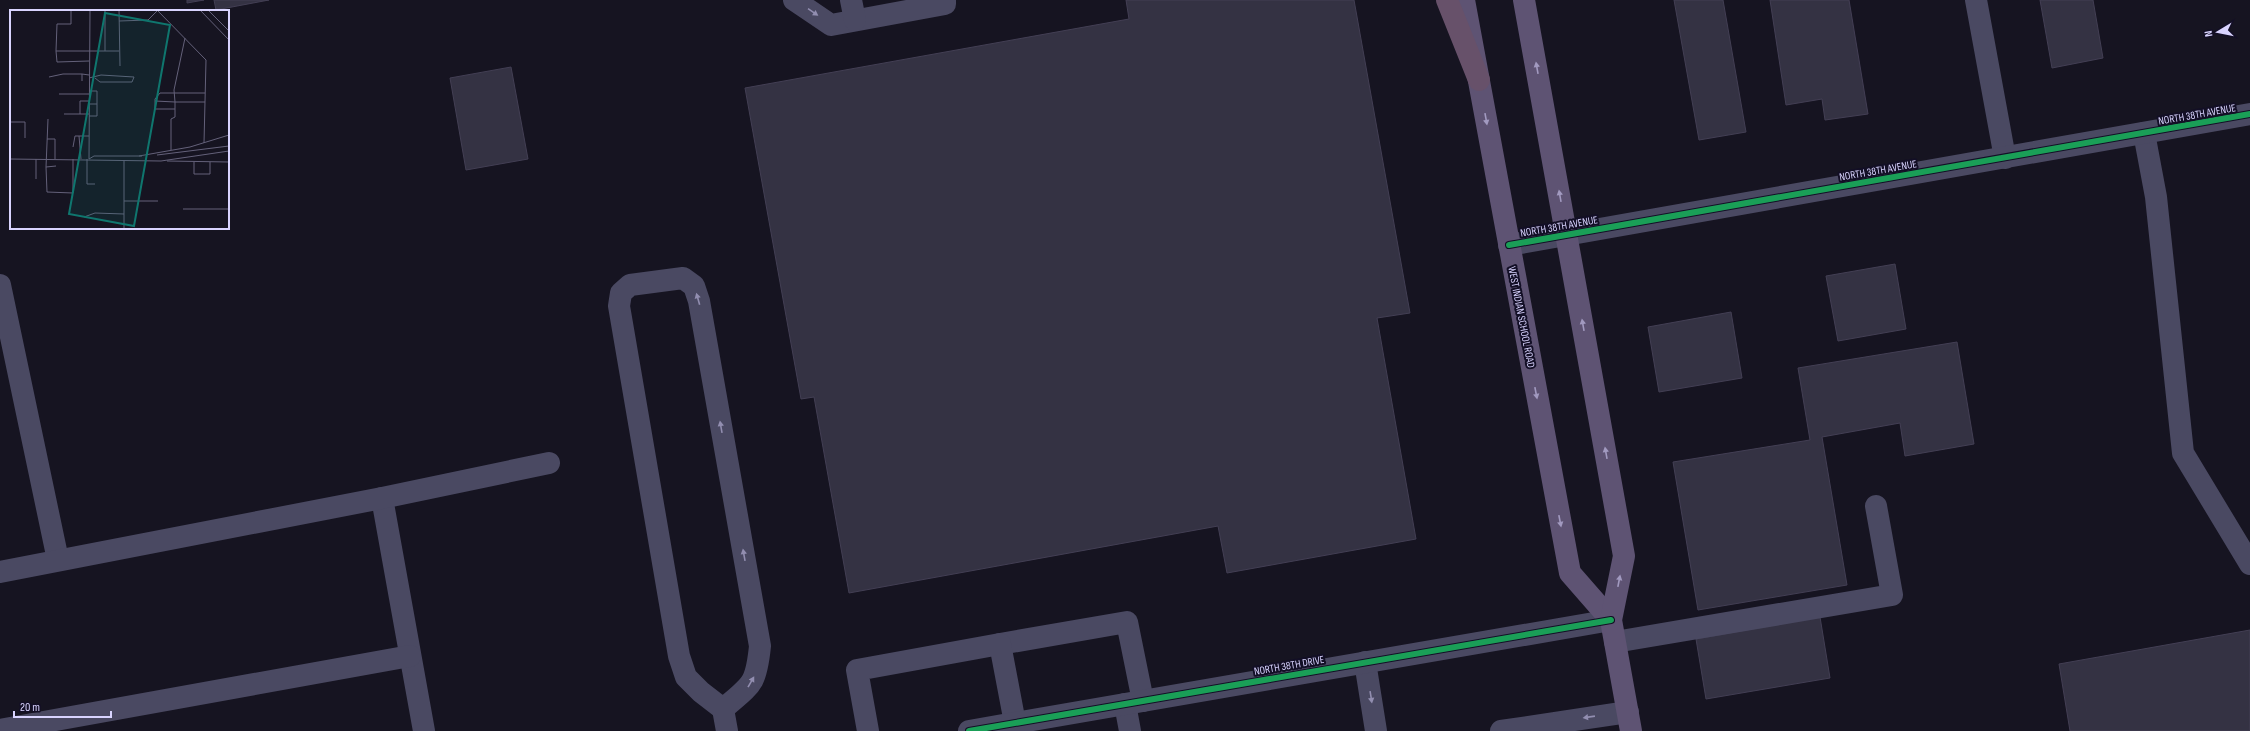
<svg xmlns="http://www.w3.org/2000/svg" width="2250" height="731" font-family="'Sofia Sans Condensed',sans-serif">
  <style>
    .building { fill: #343243; stroke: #433f54 }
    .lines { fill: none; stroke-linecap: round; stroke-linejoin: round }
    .minor { stroke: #4a4962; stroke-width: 22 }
    .major { stroke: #5e5373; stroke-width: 22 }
    .highway { stroke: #67516a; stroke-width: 22 }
    .cycleway-casing { stroke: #130f26; stroke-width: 8 }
    .cycleway { stroke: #1a9f57; stroke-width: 6 }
    .oneway { fill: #928eb0 }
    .oneway2 { fill: #a29ac0 }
    .labels { text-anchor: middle; stroke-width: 4; stroke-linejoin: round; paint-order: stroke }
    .street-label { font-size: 11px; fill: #d9d4ff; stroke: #130f26 }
    .inset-road { fill: none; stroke: #64617a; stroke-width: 1 }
    .view { fill: #0f766e; fill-opacity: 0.15; stroke: #0f766e; stroke-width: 2 }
    .inset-edge { fill: none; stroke: #d9d4ff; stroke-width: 2 }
  </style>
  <rect width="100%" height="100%" fill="#161421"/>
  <g class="building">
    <polygon points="187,0 204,0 187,3"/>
    <polygon points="214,0 269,0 216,10"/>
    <polygon points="1126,0 1354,0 1410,313 1377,318 1416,539 1227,573 1218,526 849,593 814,397 801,399 745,88 1129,19"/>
    <polygon points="1674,0 1723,0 1746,132 1699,140"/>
    <polygon points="1770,0 1849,0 1868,114 1825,120 1822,99 1786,105"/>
    <polygon points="2040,0 2093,0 2103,58 2052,68"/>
    <polygon points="511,67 528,159 466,170 450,78"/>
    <polygon points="1895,264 1906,329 1838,341 1826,276"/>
    <polygon points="1731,312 1742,378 1659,392 1648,327"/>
    <polygon points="1957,342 1974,444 1905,456 1900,423 1822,437 1847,585 1698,610 1673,462 1810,440 1798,368"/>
    <polygon points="1820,617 1830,678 1706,699 1696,639"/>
    <polygon points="2250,630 2250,731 2070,731 2059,664"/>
  </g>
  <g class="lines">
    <g class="minor">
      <polyline points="794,0 831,25 945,4 945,0"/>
      <polyline points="851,0 855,20"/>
      <polyline points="1976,0 2005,158"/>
      <polyline points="2144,133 2156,197 2183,453 2250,564"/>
      <polyline points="1509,245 2250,114"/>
      <polyline points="0,285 58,560"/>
      <polyline points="382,498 424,731"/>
      <polyline points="0,572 382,498 549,463"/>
      <polyline points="1615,642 1892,595 1876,506"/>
      <polyline points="1000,644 1127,622 1143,701"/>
      <polyline points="1365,662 1376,731"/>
      <polyline points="1125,704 1130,731"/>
      <path d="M723,709C752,684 756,685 760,646L699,301L694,286L683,278L630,285L621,293L619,306L679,656L686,677L701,692L723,709L727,731"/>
      <polyline points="0,730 410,656"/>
      <polyline points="868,731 857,670 1000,644 1015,723"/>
      <polyline points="969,731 1611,620"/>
      <polyline points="1501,731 1628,712"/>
    </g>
    <g class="major">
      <polyline points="1464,0 1570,573 1611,620"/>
      <polyline points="1524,0 1624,556 1611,620 1631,731"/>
    </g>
    <polyline class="highway" points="1447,0 1479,80"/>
    <defs>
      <g id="cycleway">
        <polyline points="1509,245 2250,114"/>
        <polyline points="969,731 1611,620"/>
      </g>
    </defs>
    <use href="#cycleway" class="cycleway-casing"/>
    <use href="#cycleway" class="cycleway"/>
  </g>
  <defs><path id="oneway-solid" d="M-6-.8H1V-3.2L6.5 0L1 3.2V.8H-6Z"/></defs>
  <g class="oneway">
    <use href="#oneway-solid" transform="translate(813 12) rotate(34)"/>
    <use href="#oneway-solid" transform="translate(698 299) rotate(-106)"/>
    <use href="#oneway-solid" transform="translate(721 427) rotate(-100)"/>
    <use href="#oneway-solid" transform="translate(744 555) rotate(-100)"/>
    <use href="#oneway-solid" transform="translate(751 682) rotate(-60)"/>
    <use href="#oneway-solid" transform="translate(1371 697) rotate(81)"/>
    <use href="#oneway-solid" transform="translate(1589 717) rotate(172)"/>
  </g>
  <g class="oneway2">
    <use href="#oneway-solid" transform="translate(1537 68) rotate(-100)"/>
    <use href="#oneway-solid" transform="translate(1486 119) rotate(80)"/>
    <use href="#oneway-solid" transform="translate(1560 196) rotate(-100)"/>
    <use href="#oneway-solid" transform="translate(1583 325) rotate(-100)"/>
    <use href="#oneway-solid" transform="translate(1536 393) rotate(79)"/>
    <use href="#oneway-solid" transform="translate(1606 453) rotate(-100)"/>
    <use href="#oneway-solid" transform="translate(1560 521) rotate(79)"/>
    <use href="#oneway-solid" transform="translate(1619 581) rotate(-79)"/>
  </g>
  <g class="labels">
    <g class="street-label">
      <text transform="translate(2197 114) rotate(-10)" y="4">NORTH 38TH AVENUE</text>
      <text transform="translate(1878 170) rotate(-10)" y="4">NORTH 38TH AVENUE</text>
      <text transform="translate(1559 226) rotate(-10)" y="4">NORTH 38TH AVENUE</text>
      <text transform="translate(1522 317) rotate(79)" y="4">WEST INDIAN SCHOOL ROAD</text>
      <text transform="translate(1289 665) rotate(-10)" y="4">NORTH 38TH DRIVE</text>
    </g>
  </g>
  <g transform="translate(10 10)">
    <rect width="219" height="219" fill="#161421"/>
    <path class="inset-road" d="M95,0V41M109,0L110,56M147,0L196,50L194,133M190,0L219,30M198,0L219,21M219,0V13M109,11L138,10L147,1M46,41L47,14H61V0M79,51L47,52L46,41H109M39,67L53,64H72M79,68L91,65L124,67L122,72H90L85,68M72,71V64L79,65M79,81H87V94H79M49,84H79M145,91L165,92L164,80L175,28M165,99H145V89L150,83H195M54,104H79M70,104V91H79M79,106H87V94M0,112H15V128M69,126L71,149M37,129H45V149M63,137L65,126H79M161,140V109L165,107V92H195M147,145L219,136M129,146L180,137L219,125M0,149L151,151L219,141M77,149V174H85M79,149L80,0M79,149L84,146H132M157,151L219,152M184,152V164H200V152M46,156L36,157L37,182L63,183V149M36,157L38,109M26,169V149M114,191H148M173,199H219M74,207L85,203L114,204M114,219V150"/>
    <path class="view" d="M95,3L160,15L124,216L59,204Z"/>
    <rect width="219" height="219" class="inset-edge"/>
  </g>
  <g transform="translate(2218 32) rotate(260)" stroke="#130f26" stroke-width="3" paint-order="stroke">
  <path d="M0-3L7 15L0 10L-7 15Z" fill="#d9d4ff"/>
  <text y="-6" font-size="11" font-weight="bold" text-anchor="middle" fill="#d9d4ff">N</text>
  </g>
  <path d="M14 711v6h97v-6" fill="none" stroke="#d9d4ff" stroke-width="2"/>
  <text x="20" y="711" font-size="12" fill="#d9d4ff" stroke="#130f26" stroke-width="3" paint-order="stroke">20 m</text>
</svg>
